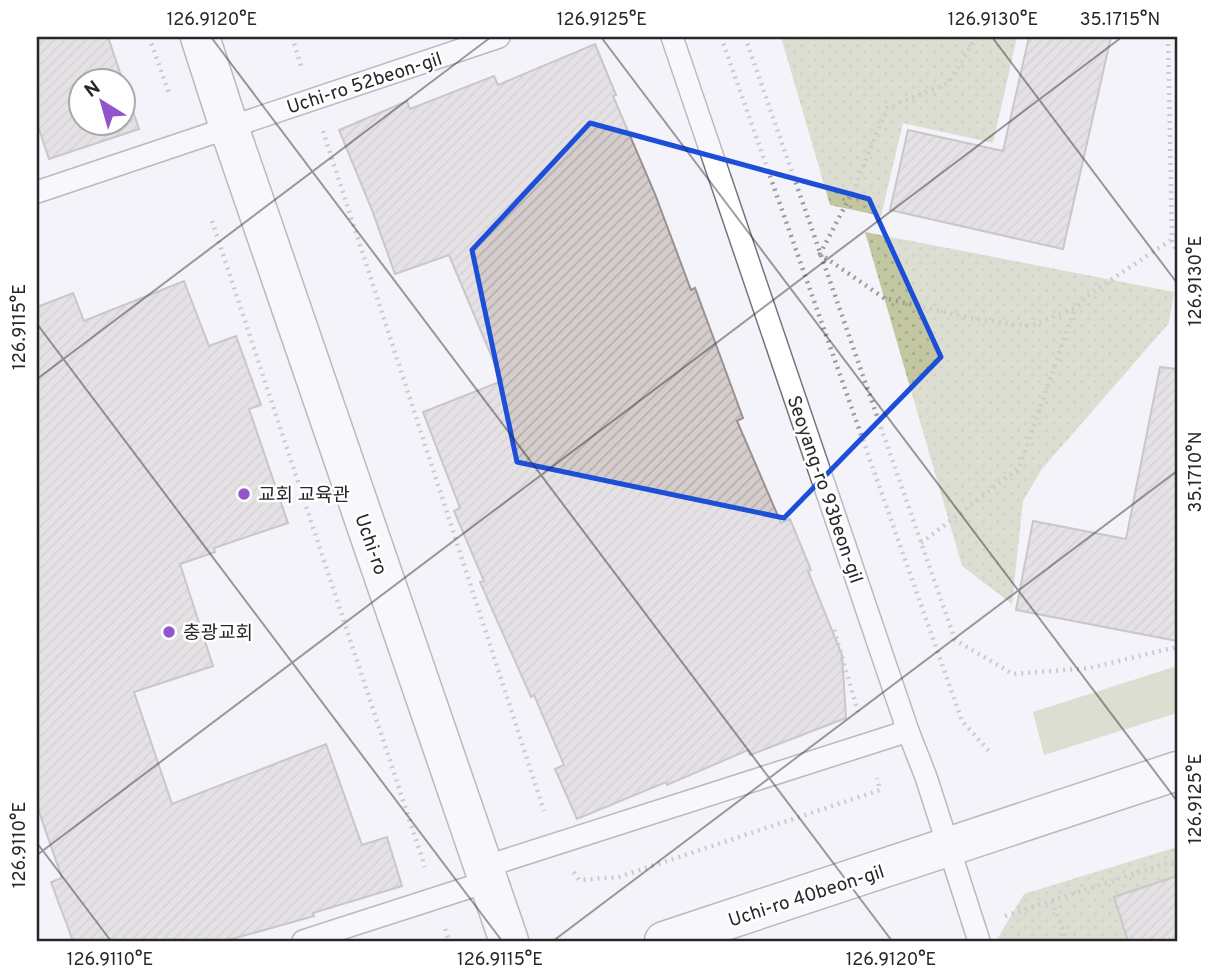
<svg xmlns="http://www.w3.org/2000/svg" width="1214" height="978" font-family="Overpass,'Noto Sans KR',sans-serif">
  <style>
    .grass { fill: #c2c6a1 }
    .park { fill: url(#park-dots) }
    .building { fill: url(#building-hatch); stroke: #999292; stroke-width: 2; fill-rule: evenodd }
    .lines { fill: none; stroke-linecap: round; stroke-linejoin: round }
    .service-casing { stroke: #747479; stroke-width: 24 }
    .minor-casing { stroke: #747479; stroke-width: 41 }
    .secondary-casing { stroke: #747479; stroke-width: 41 }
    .path { stroke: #9b9b9f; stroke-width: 4.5; stroke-dasharray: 2 5; stroke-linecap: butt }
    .service { stroke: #fff; stroke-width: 21 }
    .minor { stroke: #fff; stroke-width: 38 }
    .secondary { stroke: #fff; stroke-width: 38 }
    .marked { fill: none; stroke: #1d4ed8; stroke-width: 5; stroke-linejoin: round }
    .ticks { fill: none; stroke: #272729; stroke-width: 2; stroke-opacity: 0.45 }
    .poi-dot { fill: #9255cb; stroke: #fff; stroke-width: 2.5 }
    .labels { text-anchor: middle; stroke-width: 5; stroke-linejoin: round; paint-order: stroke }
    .street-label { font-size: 19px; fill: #272729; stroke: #fff }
    .poi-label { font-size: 19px; fill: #272729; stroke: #fff; text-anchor: start }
    .neatline { fill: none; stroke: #272729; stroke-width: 2.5 }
    .ticks-label { font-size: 18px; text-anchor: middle; fill: #272729 }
  </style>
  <defs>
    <pattern id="park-dots" width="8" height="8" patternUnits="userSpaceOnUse" patternTransform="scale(1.75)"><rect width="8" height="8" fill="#c2c6a1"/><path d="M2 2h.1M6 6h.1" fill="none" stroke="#a7aa8b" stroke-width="1.8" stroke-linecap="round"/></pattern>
    <pattern id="building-hatch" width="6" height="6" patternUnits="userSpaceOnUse" patternTransform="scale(1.75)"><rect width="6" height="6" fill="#d4cdcc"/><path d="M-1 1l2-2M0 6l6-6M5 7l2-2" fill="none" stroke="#b6b0af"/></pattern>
  </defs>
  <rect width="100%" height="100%" fill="#f3f3f9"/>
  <polygon class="grass" points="1177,666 1177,713 1044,755 1033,712"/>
  <g class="park">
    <polygon points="781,37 1017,37 993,143 903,123 881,216 830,205"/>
    <polygon points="865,232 1174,292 1169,323 1042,469 1023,501 1012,604 962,566"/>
    <polygon points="1177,847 1177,941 996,941 1024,894"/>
  </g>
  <g class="building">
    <path d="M37,37H108L139,129L49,159L37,123ZM80,80H122V122H80Z"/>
    <polygon points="1029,37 1111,37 1063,249 890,210 908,130 1003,151"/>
    <polygon points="595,44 616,95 613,96 655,194 691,290 695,288 715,342 743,418 737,421 781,523 790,519 811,570 808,571 842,655 846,718 750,755 748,750 667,785 666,782 577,819 555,769 564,765 534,695 531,697 480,582 484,581 454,511 460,508 423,412 502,381 449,255 395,274 372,210 339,130 407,101 410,109 494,76 498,85"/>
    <polygon points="184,281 209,346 236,336 261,405 249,409 288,523 214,548 215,552 180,564 213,666 134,692 172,804 326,744 362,845 387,837 402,886 313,913 314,916 225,941 73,941 51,882 62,878 37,806 37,307 73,293 84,321"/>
    <polygon points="1160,367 1177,369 1177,641 1016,610 1033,521 1126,539"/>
    <polygon points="1177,876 1177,941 1128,941 1114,897"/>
  </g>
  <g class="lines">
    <defs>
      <g id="service">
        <polyline points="672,37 908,731 926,777 979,941"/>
        <polyline points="37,192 499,37"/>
        <polyline points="484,867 908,731"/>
        <polyline points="303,941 489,881"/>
      </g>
      <polyline id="minor" points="664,941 1177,771"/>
      <polyline id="secondary" points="200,37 229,127 509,941"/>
    </defs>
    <use href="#service" class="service-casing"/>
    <use href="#minor" class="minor-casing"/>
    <use href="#secondary" class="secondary-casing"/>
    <g class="path">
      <polyline points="149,37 170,96"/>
      <polyline points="292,37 302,69"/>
      <polyline points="721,37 962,721 990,752"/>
      <polyline points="745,37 955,640 1013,674 1089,668 1177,647"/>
      <polyline points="977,37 948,83 887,108 855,187 820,254 884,298 975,319 1031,326 1075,308 1091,293 1177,236"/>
      <polyline points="1168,37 1172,240 1177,253"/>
      <polyline points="323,131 544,811"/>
      <polyline points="212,221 425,867"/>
      <polyline points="921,543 1019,468 1075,308"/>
      <polyline points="834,630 858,712"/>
      <polyline points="574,872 579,880 619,877 880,790 877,778"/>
      <polyline points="1052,901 1067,941"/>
      <polyline points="1005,916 1177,860"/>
      <polyline points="445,929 449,941"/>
    </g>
    <use href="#service" class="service"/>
    <use href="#minor" class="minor"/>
    <use href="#secondary" class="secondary"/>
  </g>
  <path d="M0 0H1214V978H0ZM590,123L869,199L941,357L784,518L517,462L472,250Z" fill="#f3f3f9" fill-opacity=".55" fill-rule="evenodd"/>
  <path class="marked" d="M590,123L869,199L941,357L784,518L517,462L472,250Z"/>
  <path class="ticks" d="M211,37L892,941M601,37L1177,801M992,37L1177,283M37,324L502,941M37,379L491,37M37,843L111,941M37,855L1122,37M553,941L1177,471"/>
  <g class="poi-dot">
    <circle cx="244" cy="494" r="7"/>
    <circle cx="169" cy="632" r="7"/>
  </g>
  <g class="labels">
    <g class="street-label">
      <text transform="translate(364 82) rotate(-18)" y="7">Uchi-ro 52beon-gil</text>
      <text transform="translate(826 489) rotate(71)" y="7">Seoyang-ro 93beon-gil</text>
      <text transform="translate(372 544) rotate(71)" y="7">Uchi-ro</text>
      <text transform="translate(806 895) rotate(-18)" y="7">Uchi-ro 40beon-gil</text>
    </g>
    <g class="poi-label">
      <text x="258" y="501">교회 교육관</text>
      <text x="183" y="639">충광교회</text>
    </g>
  </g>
  <rect width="1214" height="978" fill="none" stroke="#ffffff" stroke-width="77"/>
  <g transform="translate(102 102) rotate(323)"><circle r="33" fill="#ffffff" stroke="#a9a9a9" stroke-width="2"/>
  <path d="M0-5L12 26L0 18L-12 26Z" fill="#9255cb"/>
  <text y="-10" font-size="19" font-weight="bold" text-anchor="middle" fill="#272729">N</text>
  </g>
  <rect x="38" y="38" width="1138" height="902" class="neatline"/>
  <g class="ticks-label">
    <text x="212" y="25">126.9120°E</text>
    <text x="602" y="25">126.9125°E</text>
    <text x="993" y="25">126.9130°E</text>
    <text x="1120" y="25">35.1715°N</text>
    <text transform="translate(1195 281) rotate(-90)" y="6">126.9130°E</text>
    <text transform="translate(19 327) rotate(-90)" y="6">126.9115°E</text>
    <text transform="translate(1195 472) rotate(-90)" y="6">35.1710°N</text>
    <text transform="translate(1195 799) rotate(-90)" y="6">126.9125°E</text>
    <text transform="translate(19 845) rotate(-90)" y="6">126.9110°E</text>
    <text x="110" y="965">126.9110°E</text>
    <text x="500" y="965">126.9115°E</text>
    <text x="891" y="965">126.9120°E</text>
  </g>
</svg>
